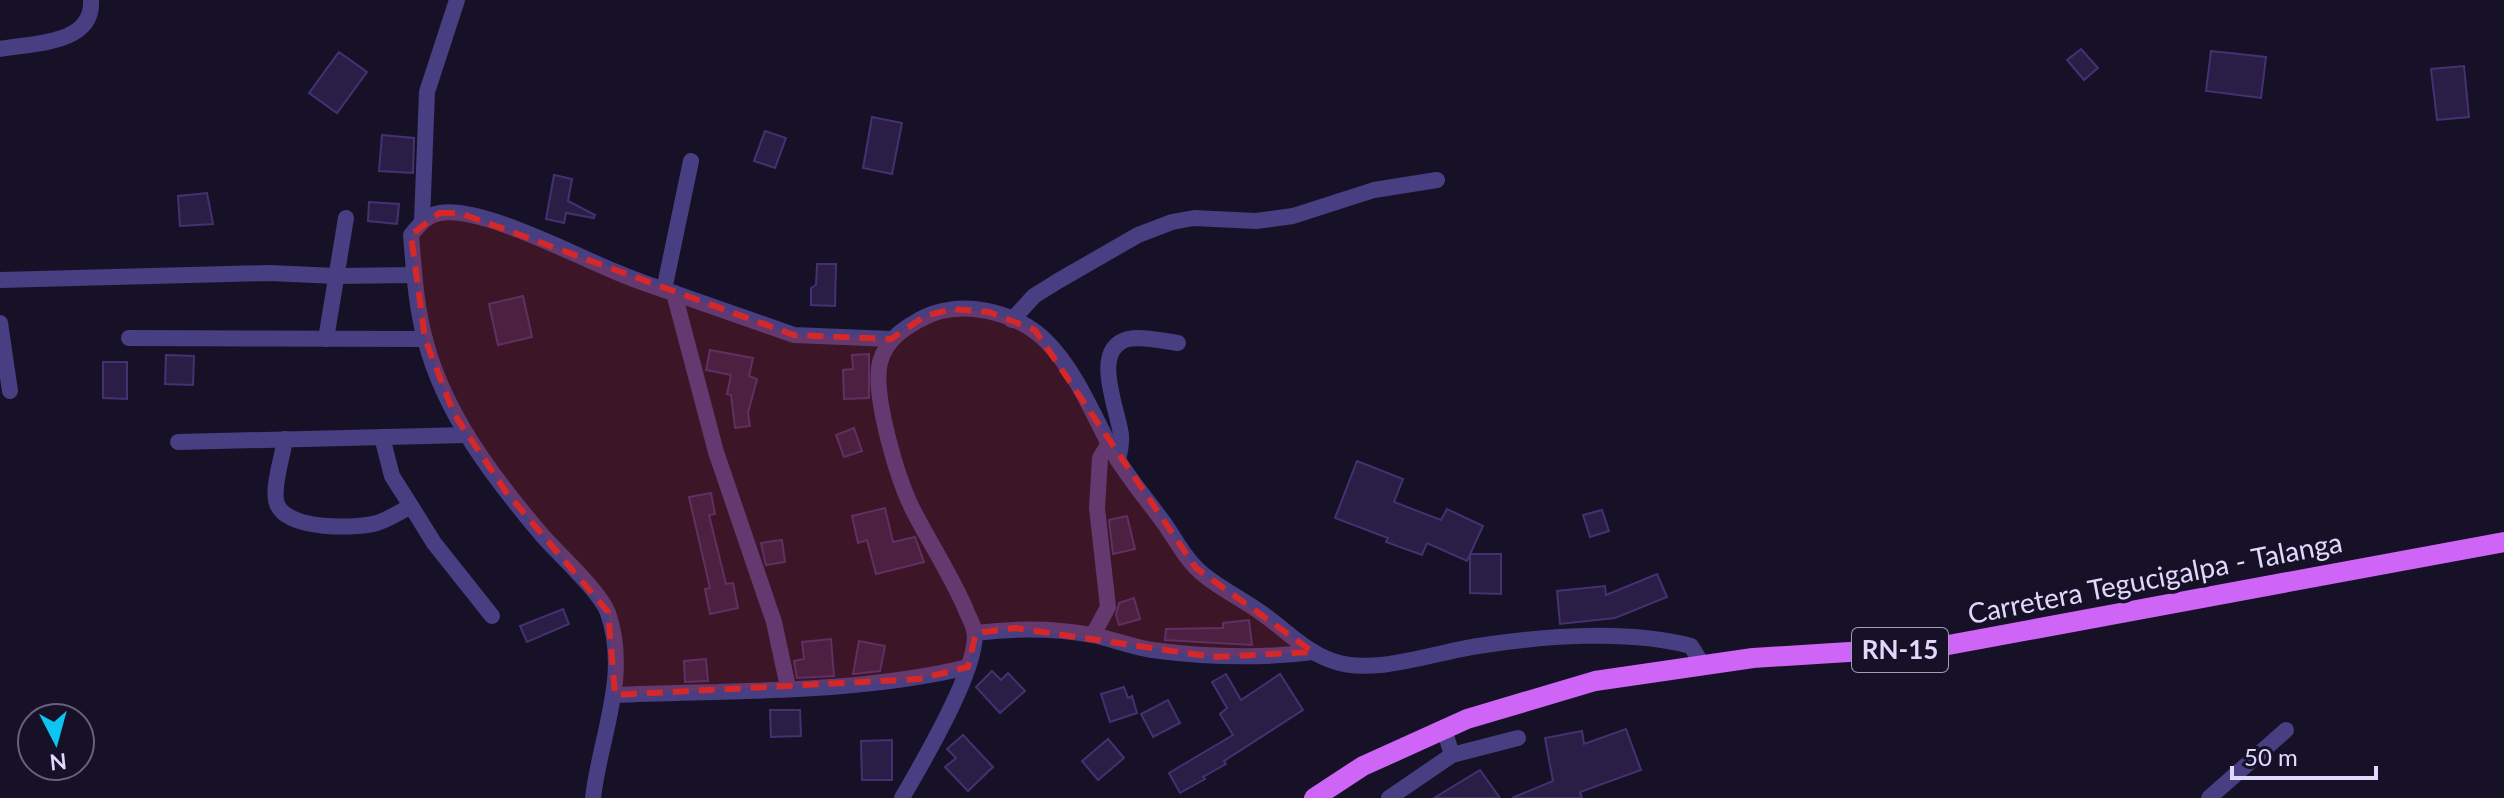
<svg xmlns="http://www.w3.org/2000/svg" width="2504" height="798" font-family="Lato,sans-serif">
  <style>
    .building { fill: #2a1e46; stroke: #443171; stroke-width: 2 }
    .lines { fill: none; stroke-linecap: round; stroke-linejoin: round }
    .minor { stroke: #483e82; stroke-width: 16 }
    .primary { stroke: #cf65f7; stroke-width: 20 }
    .marked { fill: #d62828; fill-opacity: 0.2; stroke: #d62828; stroke-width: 6; stroke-dasharray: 16 10; stroke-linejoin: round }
    .labels { text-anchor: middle; stroke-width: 8; stroke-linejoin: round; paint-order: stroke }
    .shield { fill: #161126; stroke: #a39cbc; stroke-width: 2 }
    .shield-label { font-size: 26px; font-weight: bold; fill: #e0d8fd }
    .street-label { font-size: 28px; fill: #e0d8fd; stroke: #161126 }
  </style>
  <rect width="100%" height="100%" fill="#161126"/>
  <g class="building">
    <polygon points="2081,49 2098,68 2084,80 2067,60"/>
    <polygon points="2211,51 2266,57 2261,98 2206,91"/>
    <polygon points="339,52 367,72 337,113 309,93"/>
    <polygon points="2464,66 2469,117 2437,120 2431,69"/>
    <polygon points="872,117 902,123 892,174 863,168"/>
    <polygon points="765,131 786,138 775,168 754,161"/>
    <polygon points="382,135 414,138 413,173 379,171"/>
    <polygon points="554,175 572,179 568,201 595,215 594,218 566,213 564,223 546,219"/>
    <polygon points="207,193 213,224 180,226 178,196"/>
    <polygon points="369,202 399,204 397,224 368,221"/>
    <polygon points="817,264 836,264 835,306 811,305 811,288 816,285"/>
    <polygon points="523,296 532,337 498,345 489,304"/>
    <polygon points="710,350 753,358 749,376 757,379 748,413 750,426 735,428 731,395 727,394 731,375 706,370"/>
    <polygon points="869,354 869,398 844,399 843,370 853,369 852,355"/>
    <polygon points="166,355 194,356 193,385 165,384"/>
    <polygon points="103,362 127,362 127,399 103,398"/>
    <polygon points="854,428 862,451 844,457 836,435"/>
    <polygon points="1357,461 1403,479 1394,502 1441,520 1447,509 1483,526 1467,561 1427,543 1422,555 1386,542 1388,538 1335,518"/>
    <polygon points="711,493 715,514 709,515 726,584 733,583 738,608 710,614 705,589 710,588 689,497"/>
    <polygon points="885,508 893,542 915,537 924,562 876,574 867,540 858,543 852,516"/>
    <polygon points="1602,510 1609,531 1590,537 1583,515"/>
    <polygon points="1127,516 1135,549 1113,554 1109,520"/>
    <polygon points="782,540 785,562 766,565 761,543"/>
    <polygon points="1470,554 1501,554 1501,594 1470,593"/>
    <polygon points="1657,574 1667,597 1615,618 1560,624 1557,591 1605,586 1606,595"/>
    <polygon points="1134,598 1140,619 1119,625 1116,615 1119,603"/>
    <polygon points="563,609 569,624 527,642 520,626"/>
    <polygon points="1249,620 1252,645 1165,640 1166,629 1223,628 1223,623"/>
    <polygon points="831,639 834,676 797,678 794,661 804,659 802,642"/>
    <polygon points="859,641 885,646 880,671 853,674"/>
    <polygon points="706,659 708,681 685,682 684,661"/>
    <polygon points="992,671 1001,680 1008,673 1025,691 1000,713 976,687"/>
    <polygon points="1226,674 1241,700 1280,674 1303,710 1224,761 1226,764 1203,777 1205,779 1180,793 1169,773 1233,735 1220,714 1227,708 1212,682"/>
    <polygon points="1124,687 1128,698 1132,696 1137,713 1110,722 1101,694"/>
    <polygon points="1168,700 1180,723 1153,737 1141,714"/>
    <polygon points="770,710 800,710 801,736 771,737"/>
    <polygon points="1626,729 1641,770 1580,792 1582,798 1512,798 1553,781 1545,738 1582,731 1584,744"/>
    <polygon points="963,735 993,767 968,791 945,767 956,758 947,749"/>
    <polygon points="1108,739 1124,758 1098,780 1082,761"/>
    <polygon points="892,740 892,780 862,780 861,741"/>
    <polygon points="1480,770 1500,798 1434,798"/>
  </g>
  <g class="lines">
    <g class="minor">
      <path d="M0,49C32,43 94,45 91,0"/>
      <polyline points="422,221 427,92 457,0"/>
      <polyline points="0,280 269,273 337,276 414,275"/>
      <polyline points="664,290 691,161"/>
      <polyline points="674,293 794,335 891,339"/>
      <polyline points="1012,320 1034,296 1058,281 1138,235 1172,222 1194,218 1256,221 1293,216 1374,190 1437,180"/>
      <polyline points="0,323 10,391"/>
      <polyline points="129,338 425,339"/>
      <polyline points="326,339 346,218"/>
      <polyline points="382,437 392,476 411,506 434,543 492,616"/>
      <path d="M285,439C283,456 270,492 278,506C290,530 355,529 377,523C389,519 400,512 411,506"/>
      <polyline points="178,442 467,435"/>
      <path d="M1118,460C1120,451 1122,444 1121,435C1118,409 1090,349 1128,339C1143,336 1163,341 1178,343"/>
      <path d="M976,633C1015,628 1053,628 1092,635C1113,639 1132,647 1152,650C1205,657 1259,659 1313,652"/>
      <polyline points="1093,635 1108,607 1097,508 1100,458 1109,443"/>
      <path d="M615,695C730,690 857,694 968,667"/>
      <polyline points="1452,755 1518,738"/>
      <path d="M593,798C600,736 630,676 608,613C600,591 558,554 541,534C493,477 446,416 426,343C416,308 414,271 411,235C419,225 427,215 440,213C482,206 576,256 616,272C635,280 655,287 674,293L716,452L774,622L788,687"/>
      <path d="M902,798C920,767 982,663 974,630C973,624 968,616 966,610C951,575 931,545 914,512C898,481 872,395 880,362C886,341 901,330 919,320C958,297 1018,311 1048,343C1078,374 1095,420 1116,457C1130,480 1148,501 1164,523C1176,540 1187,562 1204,575C1221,589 1242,599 1260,612C1284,628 1305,652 1333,661C1374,676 1436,652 1478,646C1542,636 1629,629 1691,646L1702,664"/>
      <polyline points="1389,798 1452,755 1444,729"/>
      <polyline points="2209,798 2286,730"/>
    </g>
    <polyline class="primary" points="1314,798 1363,766 1467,719 1595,681 1753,658 1943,646 2504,542"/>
  </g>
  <path class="marked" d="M439,213H460L794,335L891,339L925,316L952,309L989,312L1035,330L1196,568L1313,652L1213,657L1015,628L976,633L968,667L919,679L615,695L608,612L506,492L454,414L425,339L411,235Z"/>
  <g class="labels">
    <rect class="shield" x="1852" y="628" width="96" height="44" rx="6"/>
    <g class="shield-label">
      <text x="1900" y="659">RN-15</text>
    </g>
    <g class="street-label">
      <text transform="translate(2155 578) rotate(-11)" y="10">Carretera Tegucigalpa - Talanga</text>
    </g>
  </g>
  <g transform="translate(56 742) rotate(174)"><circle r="38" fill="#161126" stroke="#67617c" stroke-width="2"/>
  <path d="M0-6L14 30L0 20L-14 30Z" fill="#0ec4f2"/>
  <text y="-12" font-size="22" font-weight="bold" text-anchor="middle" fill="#e0d8fd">N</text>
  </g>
  <path d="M2232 766v12h144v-12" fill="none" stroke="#e0d8fd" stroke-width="4"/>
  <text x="2244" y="766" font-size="24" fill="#e0d8fd" stroke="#161126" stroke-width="6" paint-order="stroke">50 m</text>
</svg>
